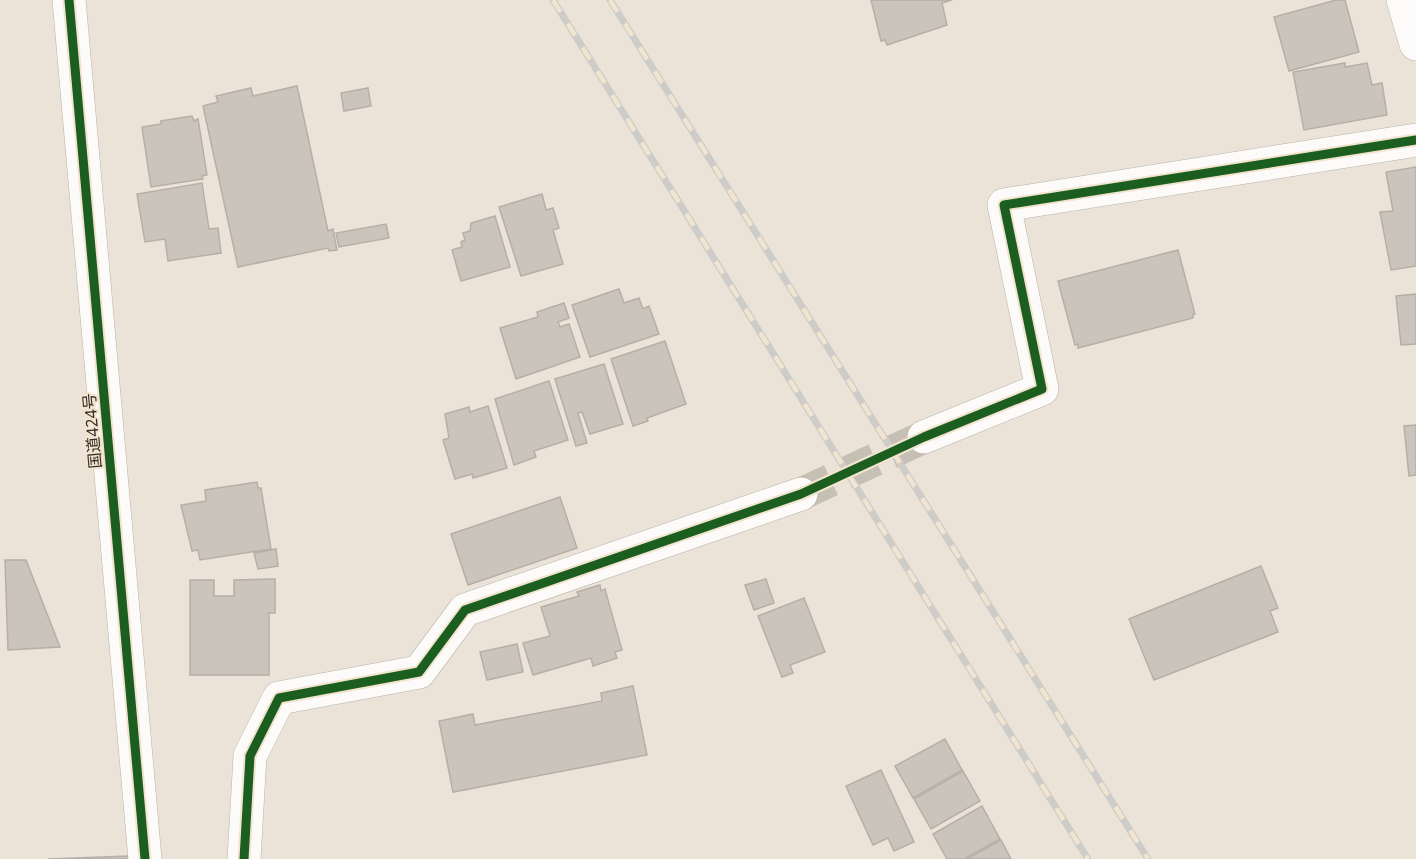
<svg xmlns="http://www.w3.org/2000/svg" width="1416" height="859" font-family="'Noto Sans','Noto Sans JP',sans-serif">
  <style>
    .building { fill: #cbc4bc; stroke: #b6afa6; stroke-width: 1.5 }
    .lines { fill: none; stroke-linecap: round; stroke-linejoin: round }
    .street-tunnel { stroke: #c6bfb4; stroke-width: 33; stroke-dasharray: 33 16; stroke-linecap: butt }
    .street-casing { stroke: #b8b2aa; stroke-width: 34 }
    .highway-casing { stroke: #b8b2aa; stroke-width: 34 }
    .street { stroke: #fcfbf9; stroke-width: 33 }
    .highway { stroke: #fcfbf9; stroke-width: 33 }
    .rail-casing { stroke: #ceccc9; stroke-width: 7 }
    .rail { stroke: #f3e4d0; stroke-width: 4.5; stroke-dasharray: 14; stroke-linecap: butt }
    .cycleway-casing { stroke: #f3e4d0; stroke-width: 13 }
    .cycleway { stroke: #1b5e20; stroke-width: 9 }
    .labels { text-anchor: middle; stroke-width: 4.5; stroke-linejoin: round; paint-order: stroke }
    .street-label { font-size: 16px; fill: #332d26; stroke: #f3e4d0 }
  </style>
  <rect width="100%" height="100%" fill="#ebe3d8"/>
  <g class="building">
    <polygon points="871,0 952,0 942,3 947,25 887,45 885,40 881,41"/>
    <polygon points="1336,0 1345,0 1359,52 1289,71 1274,17"/>
    <polygon points="1345,63 1345,67 1367,63 1372,85 1382,83 1387,115 1304,130 1293,72"/>
    <polygon points="297,86 328,231 333,229 337,250 329,251 328,248 238,267 203,106 218,102 216,96 251,88 253,96"/>
    <polygon points="368,88 371,106 344,111 341,93"/>
    <polygon points="192,116 194,121 198,119 207,175 202,176 203,179 151,187 142,127 161,124 161,121"/>
    <polygon points="1416,167 1416,266 1391,270 1380,212 1393,211 1386,172"/>
    <polygon points="202,183 209,229 218,228 221,253 168,261 165,239 145,242 137,194"/>
    <polygon points="542,194 546,210 553,208 559,228 553,230 563,264 521,276 499,207"/>
    <polygon points="495,216 510,267 461,281 452,250 462,247 461,242 465,240 463,233 470,231 471,223"/>
    <polygon points="386,224 389,238 339,247 336,233"/>
    <polygon points="1178,250 1195,314 1193,314 1193,318 1078,348 1078,344 1075,345 1058,281"/>
    <polygon points="619,289 624,303 639,298 643,309 649,306 659,334 590,357 572,305"/>
    <polygon points="1416,294 1416,344 1401,345 1396,296"/>
    <polygon points="564,303 569,318 558,322 560,327 569,324 580,357 516,379 500,328 538,317 537,312"/>
    <polygon points="665,341 686,404 647,418 648,421 633,426 611,359"/>
    <polygon points="604,364 623,424 590,434 582,412 578,413 587,443 576,446 555,379"/>
    <polygon points="549,381 568,440 534,451 536,457 514,465 495,399"/>
    <polygon points="488,406 507,468 473,478 472,474 455,479 443,440 449,438 445,414 469,407 470,412"/>
    <polygon points="1416,425 1416,475 1409,476 1404,426"/>
    <polygon points="257,482 258,488 261,488 271,549 200,560 198,550 192,551 181,505 206,501 205,490"/>
    <polygon points="560,497 577,548 468,585 451,534"/>
    <polygon points="276,549 278,566 258,569 254,553"/>
    <polygon points="5,560 26,560 60,647 8,650"/>
    <polygon points="1261,566 1278,608 1270,611 1278,632 1154,680 1129,619"/>
    <polygon points="275,579 275,613 269,613 269,675 190,675 190,580 214,580 214,596 234,596 234,580"/>
    <polygon points="766,579 774,603 754,610 745,585"/>
    <polygon points="600,585 601,591 605,589 622,650 615,652 617,658 593,666 591,658 533,675 523,643 550,636 541,607 579,596 577,592"/>
    <polygon points="804,598 825,652 790,665 793,673 782,677 758,616"/>
    <polygon points="517,644 523,672 487,680 480,652"/>
    <polygon points="633,686 647,755 453,792 439,721 473,714 475,725 602,701 601,693"/>
    <polygon points="945,739 962,770 913,798 895,766"/>
    <polygon points="881,770 914,842 894,851 888,838 873,845 846,786"/>
    <polygon points="963,771 980,801 931,829 914,799"/>
    <polygon points="982,806 1000,839 964,859 947,859 933,834"/>
    <polygon points="1001,840 1011,859 967,859"/>
    <polygon points="128,856 128,859 48,859"/>
  </g>
  <g class="lines">
    <polyline class="street-tunnel" points="801,494 924,437"/>
    <defs>
      <g id="street">
        <polyline points="1403,0 1416,44"/>
        <polyline points="924,437 1042,389 1004,205 1416,140"/>
        <polyline points="244,859 250,756 279,698 419,672 465,610 801,494"/>
      </g>
      <polyline id="highway" points="69,0 145,859"/>
    </defs>
    <use href="#street" class="street-casing"/>
    <use href="#highway" class="highway-casing"/>
    <use href="#street" class="street"/>
    <use href="#highway" class="highway"/>
    <defs>
      <g id="rail">
        <polyline points="553,0 1088,859"/>
        <polyline points="610,0 1148,859"/>
      </g>
    </defs>
    <use href="#rail" class="rail-casing"/>
    <use href="#rail" class="rail"/>
    <defs>
      <g id="cycleway">
        <polyline points="69,0 145,859"/>
        <polyline points="244,859 250,756 279,698 419,672 465,610 801,494 924,437 1042,389 1004,205 1416,140"/>
      </g>
    </defs>
    <use href="#cycleway" class="cycleway-casing"/>
    <use href="#cycleway" class="cycleway"/>
  </g>
  <g class="labels">
    <g class="street-label">
      <text transform="translate(92 431) rotate(-95)" y="6">国道424号</text>
    </g>
  </g>
</svg>
